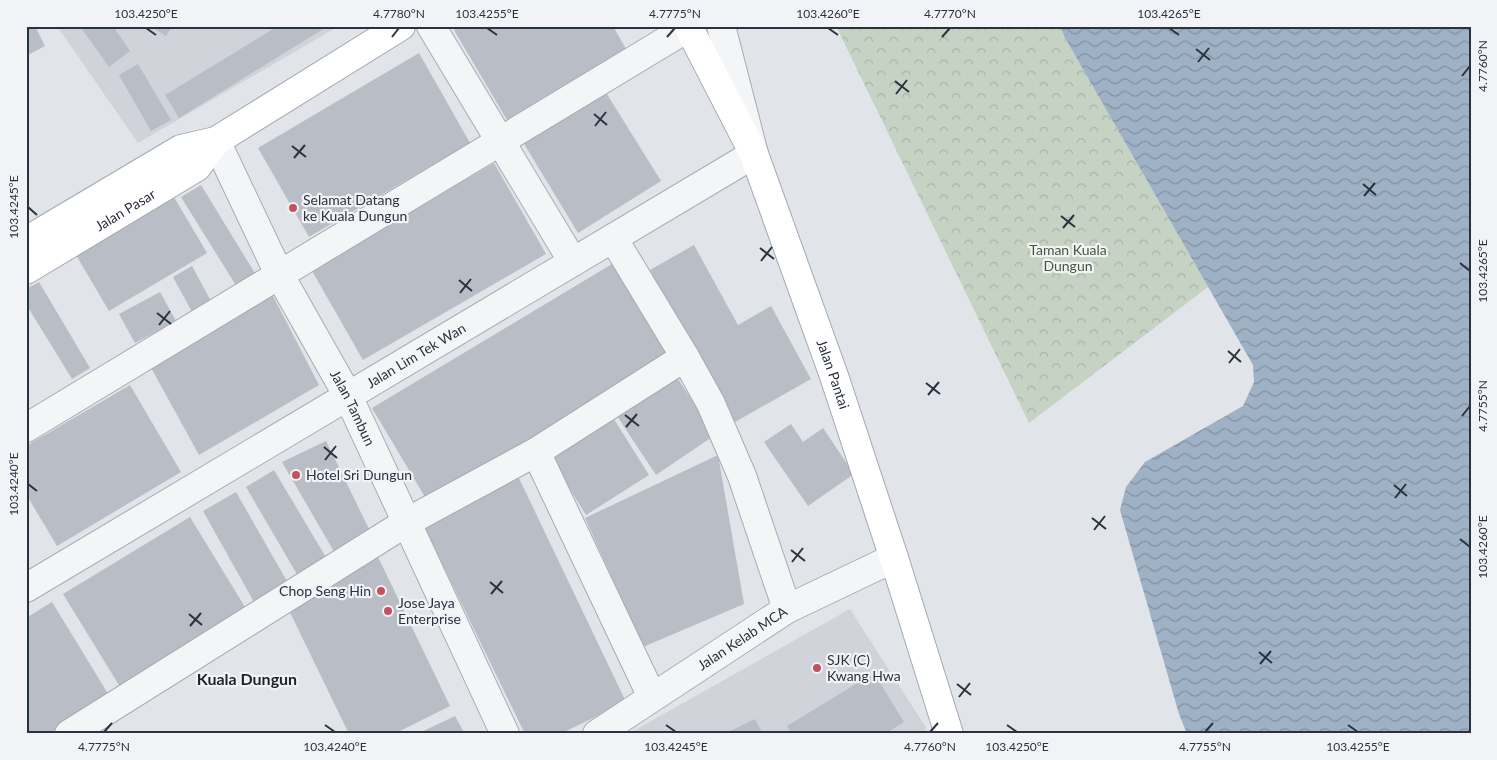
<svg xmlns="http://www.w3.org/2000/svg" width="1497" height="760" font-family="Lato,sans-serif">
  <style>
    .built { fill: #d0d3da }
    .forest { fill: url(#forest-crowns) }
    .water { fill: url(#water-waves) }
    .building { fill: #b9bdc5 }
    .lines { fill: none; stroke-linecap: round; stroke-linejoin: round }
    .minor-casing { stroke: #a7abb3; stroke-width: 30 }
    .major-casing { stroke: #a2a8b3; stroke-width: 30 }
    .minor { stroke: #f4f5f7; stroke-width: 28 }
    .major { stroke: #fff; stroke-width: 28 }
    .ticks { fill: none; stroke: #2b323f; stroke-width: 2 }
    .poi-dot { fill: #c3515f; stroke: #f1f3f6; stroke-width: 2 }
    .labels { text-anchor: middle; stroke-width: 4.5; stroke-linejoin: round; paint-order: stroke }
    .poi-label { font-size: 14px; fill: #2b323f; stroke: #f1f3f6; text-anchor: start }
    .street-label { font-size: 14px; fill: #2b323f; stroke: #f1f3f6 }
    .park-label { font-size: 14px; fill: #3f5939; stroke: #f1f3f6 }
    .quarter-label { font-size: 16px; font-weight: bold; fill: #1d2330; stroke: #f1f3f6 }
    .neatline { fill: none; stroke: #2b323f; stroke-width: 2 }
    .ticks-label { font-size: 12px; text-anchor: middle; fill: #2b323f }
  </style>
  <defs>
    <pattern id="forest-crowns" width="20" height="18" patternUnits="userSpaceOnUse" patternTransform="scale(1.25)"><rect width="20" height="18" fill="#c6d2c3"/><path d="M2 6a3 3 0 1 1 6 0M12 15a3 3 0 1 1 6 0" fill="none" stroke="#aab5a9"/></pattern>
    <pattern id="water-waves" width="16" height="10" patternUnits="userSpaceOnUse" patternTransform="scale(1.25)"><rect width="16" height="10" fill="#9fb1c5"/><path d="M0 5q4-4 8 0t8 0" fill="none" stroke="#8291a1"/></pattern>
  </defs>
  <rect width="100%" height="100%" fill="#e1e4e9"/>
  <g class="built">
    <polygon points="57,26 339,26 138,143"/>
    <polygon points="850,609 925,726 927,734 628,734"/>
  </g>
  <polygon class="forest" points="836,26 1060,26 1065,38 1208,287 1029,423"/>
  <polygon class="water" points="1060,26 1471,26 1471,734 1187,734 1179,714 1120,510 1126,487 1145,462 1243,406 1254,382 1253,365 1065,38"/>
  <g class="building">
    <polygon points="26,26 35,26 45,46 26,56"/>
    <polygon points="80,26 113,26 130,51 109,67"/>
    <polygon points="150,26 172,26 166,36"/>
    <polygon points="278,26 328,26 179,118 165,95"/>
    <polygon points="460,26 613,26 626,49 507,120 454,30"/>
    <polygon points="419,53 470,143 309,237 258,148"/>
    <polygon points="138,64 171,120 151,131 119,75"/>
    <polygon points="605,91 661,181 578,233 523,142"/>
    <polygon points="494,163 546,254 363,360 311,269"/>
    <polygon points="201,185 256,275 237,287 181,197"/>
    <polygon points="174,197 207,253 109,311 76,255"/>
    <polygon points="694,245 738,325 771,306 811,379 735,422 650,270"/>
    <polygon points="617,261 673,356 428,502 372,408"/>
    <polygon points="192,266 211,301 192,312 173,277"/>
    <polygon points="39,282 90,368 72,379 26,304 26,289"/>
    <polygon points="160,292 176,321 135,343 119,314"/>
    <polygon points="273,296 319,385 199,455 149,364"/>
    <polygon points="676,376 715,435 656,475 617,416"/>
    <polygon points="130,385 181,472 57,546 26,494 26,446"/>
    <polygon points="612,416 649,475 586,515 549,456"/>
    <polygon points="791,424 803,442 823,428 854,474 808,506 764,442"/>
    <polygon points="326,441 371,533 336,555 282,462"/>
    <polygon points="718,455 744,604 643,647 585,518"/>
    <polygon points="274,470 327,559 298,576 246,487"/>
    <polygon points="517,474 626,702 560,734 525,734 421,520"/>
    <polygon points="236,492 288,583 254,602 203,511"/>
    <polygon points="190,517 248,612 122,690 63,594"/>
    <polygon points="378,557 450,706 394,734 349,734 285,602"/>
    <polygon points="52,602 110,697 52,734 26,734 26,618"/>
    <polygon points="874,673 904,722 885,734 792,734 787,726"/>
    <polygon points="455,716 465,734 417,734"/>
    <polygon points="755,719 763,734 724,734"/>
  </g>
  <g class="lines">
    <defs>
      <g id="minor">
        <polyline points="431,26 573,262"/>
        <path id="s1" d="M216,141L279,274L348,396L505,734"/>
        <polyline points="613,238 685,357 711,404 742,476 787,609"/>
        <polyline points="26,428 689,27"/>
        <polyline points="536,452 652,697"/>
        <path id="s2" d="M26,588L754,154L721,26"/>
        <polyline points="69,734 407,522 536,452 685,357"/>
        <path id="s3" d="M597,734L787,609L894,558"/>
      </g>
      <g id="major">
        <path id="s4" d="M688,26L754,154L834,376L894,558L949,734"/>
        <polyline points="26,241 181,149 216,141 401,26"/>
        <path id="s5" d="M26,270L197,167L216,141"/>
      </g>
    </defs>
    <use href="#minor" class="minor-casing"/>
    <use href="#major" class="major-casing"/>
    <use href="#minor" class="minor"/>
    <use href="#major" class="major"/>
  </g>
  <path class="ticks" d="M146,28L156,35M487,28L497,35M828,28L838,35M1169,28L1179,35M392,37L399,28M667,37L675,28M942,37L950,28M1196,49L1210,60M1198,62L1209,48M1462,76L1470,66M895,81L909,92M896,94L907,80M594,114L607,125M595,126L606,112M292,146L306,157M294,158L305,145M1363,184L1376,195M1364,196L1375,183M28,207L37,215M1061,216L1075,227M1063,228L1074,215M760,248L774,259M761,261L772,247M1460,263L1470,271M459,280L472,291M460,293L471,279M157,313L171,324M159,325L170,311M1228,351L1241,362M1229,363L1240,349M926,383L940,394M928,395L939,382M625,415L639,426M1462,416L1470,406M626,427L637,414M324,447L337,458M325,460L336,446M28,484L37,491M1394,485L1407,496M1395,498L1406,484M1092,518L1106,529M1094,530L1105,516M1460,539L1470,547M791,550L805,561M792,562L803,548M490,582L503,593M491,594L502,581M189,614L202,625M190,626L201,613M1259,652L1272,663M1260,664L1271,651M957,684L971,695M959,697L970,683M325,725L335,732M666,725L676,732M1007,725L1017,732M1348,725L1358,732M104,732L112,723M930,732L938,723M1205,732L1213,723"/>
  <g class="poi-dot">
    <circle cx="293" cy="208" r="5"/>
    <circle cx="296" cy="475" r="5"/>
    <circle cx="381" cy="591" r="5"/>
    <circle cx="388" cy="611" r="5"/>
    <circle cx="817" cy="668" r="5"/>
  </g>
  <g class="labels">
    <g class="poi-label">
      <text x="303" y="205">Selamat Datang<tspan x="303" dy="16">ke Kuala Dungun</tspan></text>
      <text x="306" y="480">Hotel Sri Dungun</text>
      <text x="371" y="596" text-anchor="end">Chop Seng Hin</text>
      <text x="398" y="608">Jose Jaya<tspan x="398" dy="16">Enterprise</tspan></text>
      <text x="827" y="665">SJK (C)<tspan x="827" dy="16">Kwang Hwa</tspan></text>
    </g>
    <g class="street-label">
      <text dy="5" stroke="none"><textPath href="#s5" startOffset="116">Jalan Pasar</textPath></text>
      <text dy="5" stroke="none"><textPath href="#s2" startOffset="454">Jalan Lim Tek Wan</textPath></text>
      <text dy="5" stroke="none"><textPath href="#s4" startOffset="378">Jalan Pantai</textPath></text>
      <text dy="5" stroke="none"><textPath href="#s1" startOffset="300">Jalan Tambun</textPath></text>
      <text dy="5" stroke="none"><textPath href="#s3" startOffset="174">Jalan Kelab MCA</textPath></text>
    </g>
    <g class="park-label">
      <text x="1068" y="255">Taman Kuala<tspan x="1068" dy="16">Dungun</tspan></text>
    </g>
    <g class="quarter-label">
      <text x="247" y="685">Kuala Dungun</text>
    </g>
  </g>
  <rect width="1497" height="760" fill="none" stroke="#f1f3f6" stroke-width="55"/>
  <rect x="28" y="28" width="1442" height="704" class="neatline"/>
  <g class="ticks-label">
    <text x="146" y="18">103.4250°E</text>
    <text x="399" y="18">4.7780°N</text>
    <text x="487" y="18">103.4255°E</text>
    <text x="675" y="18">4.7775°N</text>
    <text x="828" y="18">103.4260°E</text>
    <text x="950" y="18">4.7770°N</text>
    <text x="1169" y="18">103.4265°E</text>
    <text transform="translate(1483 66) rotate(-90)" y="4">4.7760°N</text>
    <text transform="translate(14 207) rotate(-90)" y="4">103.4245°E</text>
    <text transform="translate(1483 271) rotate(-90)" y="4">103.4265°E</text>
    <text transform="translate(1483 406) rotate(-90)" y="4">4.7755°N</text>
    <text transform="translate(14 484) rotate(-90)" y="4">103.4240°E</text>
    <text transform="translate(1483 547) rotate(-90)" y="4">103.4260°E</text>
    <text x="104" y="751">4.7775°N</text>
    <text x="335" y="751">103.4240°E</text>
    <text x="676" y="751">103.4245°E</text>
    <text x="930" y="751">4.7760°N</text>
    <text x="1017" y="751">103.4250°E</text>
    <text x="1205" y="751">4.7755°N</text>
    <text x="1358" y="751">103.4255°E</text>
  </g>
</svg>
